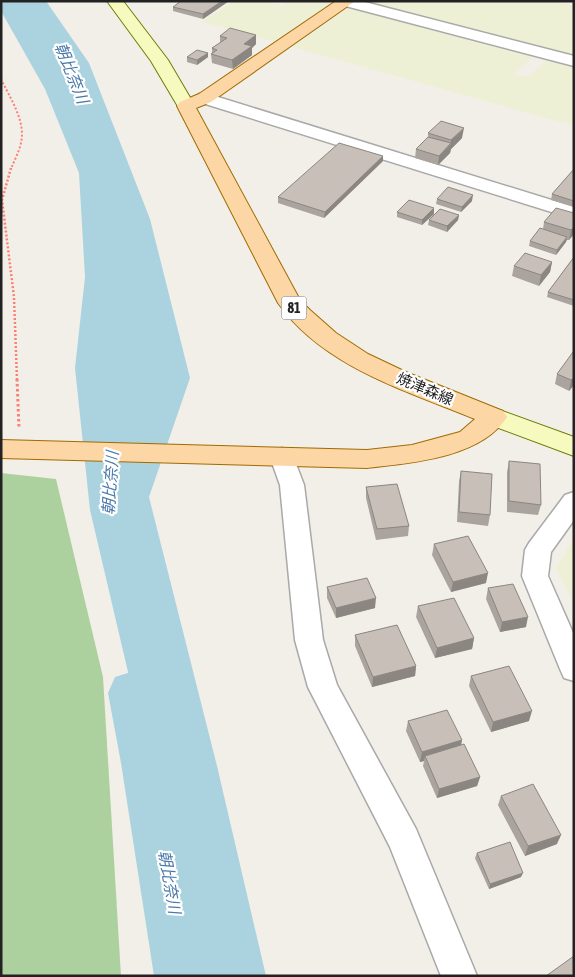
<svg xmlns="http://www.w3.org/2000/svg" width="575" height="977" font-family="'Asap Condensed','Noto Sans JP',sans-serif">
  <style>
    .farmland { fill: #eef0d5 }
    .forest { fill: #add19e }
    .water { fill: #aad3df }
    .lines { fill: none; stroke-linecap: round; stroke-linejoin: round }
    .river { fill: #aad3df; fill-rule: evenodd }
    .minor-casing { stroke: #a9a9a9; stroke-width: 3 }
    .secondary-casing { stroke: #707d05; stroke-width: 2 }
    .primary-casing { stroke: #a06b00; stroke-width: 2 }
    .path-far2 { stroke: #fa8072; stroke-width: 2; stroke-dasharray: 2 2; stroke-linecap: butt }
    .path-far1 { stroke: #fa8072; stroke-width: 2.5; stroke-dasharray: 2 2; stroke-linecap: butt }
    .path { stroke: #fa8072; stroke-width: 3; stroke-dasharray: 2.5 2.5; stroke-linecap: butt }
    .minor { fill: #fff; fill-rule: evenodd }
    .secondary { fill: #f7fabf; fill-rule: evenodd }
    .primary { fill: #fcd6a4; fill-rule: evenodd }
    .wall { fill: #aba49e }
    .shaded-wall { fill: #8b8681 }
    .building { fill: #c7bfb8; stroke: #8b8681 }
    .labels { text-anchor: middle; stroke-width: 4.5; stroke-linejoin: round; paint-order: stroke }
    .shield { fill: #fff; stroke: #646464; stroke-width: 1 }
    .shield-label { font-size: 14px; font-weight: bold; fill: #222 }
    .street-label { font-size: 15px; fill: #222; stroke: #fff }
    .water-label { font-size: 16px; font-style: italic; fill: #4a7aab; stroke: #fff }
  </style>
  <rect width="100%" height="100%" fill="#f2efe9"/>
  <g class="farmland">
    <polygon points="235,1 265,1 281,6 287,1 334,2 277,42 201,22"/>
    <polygon points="359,1 555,1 574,6 574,58"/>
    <polygon points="348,8 530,54 532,58 514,74 527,77 547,60 574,67 574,126 292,47"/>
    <polygon points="574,538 574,605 556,568"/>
  </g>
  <polygon class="forest" points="1,473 56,479 103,677 121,976 1,976"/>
  <polygon class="water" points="1,1 46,1 89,63 150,219 190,378 149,497 217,766 266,976 191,976 147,753 90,510 75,368 85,277 79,173 45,89 1,11"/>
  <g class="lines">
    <polygon class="river" points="134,671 153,677 160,693 177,763 218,976 154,976 121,763 108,693 115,677"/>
    <defs>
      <g id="minor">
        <polygon points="336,1 361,1 574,56 574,66 338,4"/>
        <polygon points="205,93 574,207 574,219 199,102 197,98 199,94"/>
        <polygon points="282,448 291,451 304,485 323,640 337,685 416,829 477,976 441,976 390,847 308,687 295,640 280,485 270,457 273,451"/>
        <polygon points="574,492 574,520 551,552 548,576 574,635 574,681 564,678 560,669 522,576 525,550 529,543 565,495"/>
      </g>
      <g id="secondary">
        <polygon points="107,1 123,1 168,60 195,106 192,110 180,110 151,61"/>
        <polygon points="494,408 574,437 574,456 485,423 481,417 485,411"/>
      </g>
      <path id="primary" d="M336,1H355L211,102L196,108L300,300L310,310L336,333L368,354L406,372L503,411L507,417C481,458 411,463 367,468L1,458V440L367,450L412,445L460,432L475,419C407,391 323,367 278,303L177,106L180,102L199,94Z"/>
    </defs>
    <use href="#minor" class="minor-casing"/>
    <use href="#secondary" class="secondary-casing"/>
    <use href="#primary" class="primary-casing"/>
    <path class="path-far2" d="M1,79C10,98 26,121 21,143C19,152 14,161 11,169"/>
    <polyline class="path-far1" points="11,168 2,200 14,297 17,380"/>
    <polyline class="path" points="17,379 19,428"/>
    <use href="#minor" class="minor"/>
    <use href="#secondary" class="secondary"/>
    <use href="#primary" class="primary"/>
  </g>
  <g class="wall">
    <polygon points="229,1 203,19 173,11 173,7"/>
    <polygon points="256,35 256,44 252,48 252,55 233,69 212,63 211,54 212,53 212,48 220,43 220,36"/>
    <polygon points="187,57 208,57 197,65 187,62"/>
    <polygon points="428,133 462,138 451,149 450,153 438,165 415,158 416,149 428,137"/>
    <polygon points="383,161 324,218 278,203 278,197"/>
    <polygon points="574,169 574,207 551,200 552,194"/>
    <polygon points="437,199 472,201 461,212 436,204"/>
    <polygon points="434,208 434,214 422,225 397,217 397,212"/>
    <polygon points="556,208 574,234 569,240 567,240 566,242 556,255 529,246 530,241 543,229 544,222"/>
    <polygon points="459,215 458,220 447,232 428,225 429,220"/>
    <polygon points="574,257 574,306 547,297 548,292"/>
    <polygon points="552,262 550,272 539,286 512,276 514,266"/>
    <polygon points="574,352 574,385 569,391 555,384 557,374"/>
    <polygon points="509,461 541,505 538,515 507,512 507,472"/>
    <polygon points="461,471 490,515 488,526 457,522 459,481"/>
    <polygon points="366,487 409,526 408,536 376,540 366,498"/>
    <polygon points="434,544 486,583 451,592 432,555"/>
    <polygon points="327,587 375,608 336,618 327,598"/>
    <polygon points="488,588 526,627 500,632 486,599"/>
    <polygon points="418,606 474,638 472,649 435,658 416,617"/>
    <polygon points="355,635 416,666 415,676 372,687 355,646"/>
    <polygon points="471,676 529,721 491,732 469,686"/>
    <polygon points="408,721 462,740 461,745 480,777 477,786 437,798 423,766 424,761 420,762 406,731"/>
    <polygon points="501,796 557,844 525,856 498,805"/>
    <polygon points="477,853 521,877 489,889 475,858"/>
  </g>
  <g class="shaded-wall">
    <polygon points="222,1 229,1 203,19 203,14"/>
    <polygon points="256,35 256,44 252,48 252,55 233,69 232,60 244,44"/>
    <polygon points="208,53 208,57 197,65 197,60"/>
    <polygon points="464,128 462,138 451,149 450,153 438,165 439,156 451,144 451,140"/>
    <polygon points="383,156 383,161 324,218 325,212"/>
    <polygon points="473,195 472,201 461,212 462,207"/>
    <polygon points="434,208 434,214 422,225 422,220"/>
    <polygon points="459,215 458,220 447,232 447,226"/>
    <polygon points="574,227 574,234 569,240 571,230"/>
    <polygon points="567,237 566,242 556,255 557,250"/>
    <polygon points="552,262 550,272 539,286 541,275"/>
    <polygon points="574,378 574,385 569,391 571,380"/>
    <polygon points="488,573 486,583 451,592 453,582"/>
    <polygon points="376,598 375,608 336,618 336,608"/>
    <polygon points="528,617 526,627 500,632 502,622"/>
    <polygon points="474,638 472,649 435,658 437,648"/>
    <polygon points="416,666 415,676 372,687 373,677"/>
    <polygon points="532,711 529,721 491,732 493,722"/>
    <polygon points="462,740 460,750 425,756 424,761 420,762 422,752"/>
    <polygon points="480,777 477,786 437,798 439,789"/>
    <polygon points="561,835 557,844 525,856 528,846"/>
    <polygon points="523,873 521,877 489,889 490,884"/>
  </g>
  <g class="building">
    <polygon points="181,1 222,1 203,14 173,7"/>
    <polygon points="230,28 256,35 244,44 252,46 232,60 211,54 217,50 212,48 227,38 220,36"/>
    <polygon points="197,50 208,53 197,60 187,57"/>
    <polygon points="441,121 464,128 451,140 428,133"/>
    <polygon points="428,137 451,143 439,156 416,149"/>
    <polygon points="339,143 383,156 325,212 278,197"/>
    <polygon points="574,169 574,201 552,194"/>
    <polygon points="448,187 473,195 462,207 437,199"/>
    <polygon points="409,200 434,208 422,220 397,212"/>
    <polygon points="556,208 574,213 574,227 571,230 544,222"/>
    <polygon points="440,209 459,215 447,226 429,220"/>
    <polygon points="540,228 567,237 557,250 530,241"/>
    <polygon points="525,253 552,262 541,275 514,266"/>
    <polygon points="574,257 574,300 548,292"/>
    <polygon points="573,352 574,352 574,378 571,380 557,374"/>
    <polygon points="509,461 540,464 541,505 509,501"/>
    <polygon points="461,471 492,474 490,515 459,512"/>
    <polygon points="397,484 409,526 377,529 366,487"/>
    <polygon points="468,536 488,573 453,582 434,544"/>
    <polygon points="367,578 376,598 336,608 327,587"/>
    <polygon points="513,584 528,617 502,622 488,588"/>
    <polygon points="454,598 474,638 437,648 418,606"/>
    <polygon points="397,625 416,666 373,677 355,635"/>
    <polygon points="509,666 532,711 493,722 471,676"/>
    <polygon points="447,710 462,740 422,752 408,721"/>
    <polygon points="464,744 480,777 439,789 425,756"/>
    <polygon points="533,784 561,835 528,846 501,796"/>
    <polygon points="510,842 523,873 490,884 477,853"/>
    <polygon points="574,956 574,976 546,976"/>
  </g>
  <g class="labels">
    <rect class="shield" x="281.5" y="296.5" width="25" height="23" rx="4"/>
    <g class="shield-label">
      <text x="294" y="313">81</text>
    </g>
    <g class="street-label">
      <text transform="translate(425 389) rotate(23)" y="5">焼津森線</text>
    </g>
    <g class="water-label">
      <text transform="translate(72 73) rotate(68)" y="6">朝比奈川</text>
      <text transform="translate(110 483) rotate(-86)" y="6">朝比奈川</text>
      <text transform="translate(170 882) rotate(80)" y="6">朝比奈川</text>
    </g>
  </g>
  <rect width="575" height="977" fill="none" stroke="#222222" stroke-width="5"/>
</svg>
